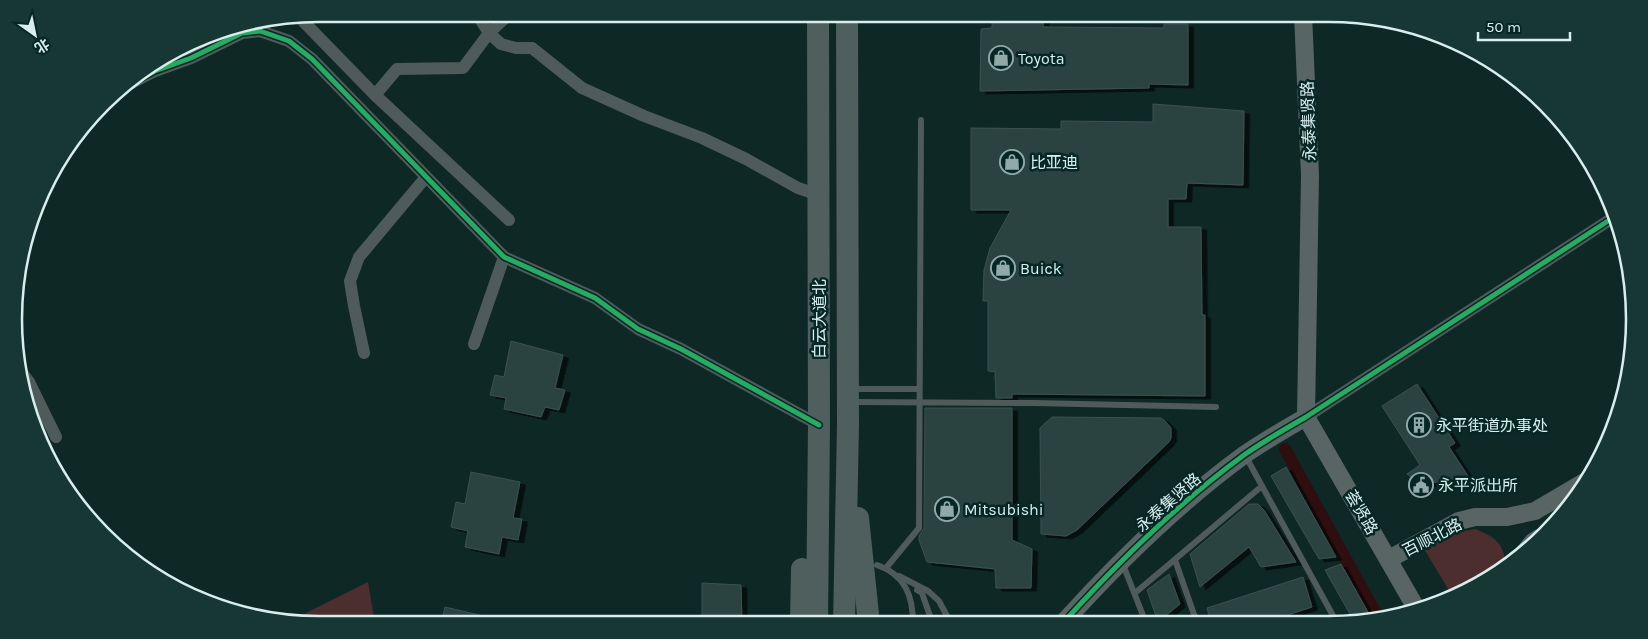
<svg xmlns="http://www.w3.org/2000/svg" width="1648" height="639" font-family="Karla,'Noto Sans SC',sans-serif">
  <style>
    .green { fill: #4d2e2f }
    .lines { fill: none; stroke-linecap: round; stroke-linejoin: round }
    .canal { stroke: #2f0e10; stroke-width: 12 }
    .building { fill: #2a4241; stroke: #3d5150; filter: url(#shadow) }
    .lane { stroke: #4f5b5a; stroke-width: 6 }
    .street { stroke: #4f5b5a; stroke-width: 12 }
    .secondary { stroke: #596565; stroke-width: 18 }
    .highway { stroke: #4e5f5e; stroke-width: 22 }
    .cycleway-casing { stroke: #062725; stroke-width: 8 }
    .cycleway { stroke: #26ab63; stroke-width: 5 }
    .labels { text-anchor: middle; stroke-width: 5; stroke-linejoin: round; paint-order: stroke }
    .poi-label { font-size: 16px; fill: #d8eeec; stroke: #062725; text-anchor: start }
    .street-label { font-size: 16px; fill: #d8eeec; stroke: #062725 }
    .rim { fill: none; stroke: #d8eeec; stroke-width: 2.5 }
  </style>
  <defs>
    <filter id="shadow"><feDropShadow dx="5.5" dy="3" stdDeviation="0" flood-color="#0009"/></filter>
  </defs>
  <rect width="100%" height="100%" fill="#0e2826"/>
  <g class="green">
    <path d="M1475,529C1493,536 1507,544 1504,567L1463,594L1453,597L1424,549L1455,533Z"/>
    <polygon points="368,582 375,625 320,625 290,621"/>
  </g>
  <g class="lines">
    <polyline class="canal" points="1285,449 1379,619"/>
  </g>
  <g class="building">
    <polygon points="992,14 1044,14 1043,27 1164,28 1164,24 1188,24 1188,85 1149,84 1149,88 980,91 981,29 992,28"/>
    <polygon points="1153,104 1244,111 1243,185 1187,183 1186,199 1168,199 1168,227 1201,227 1202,315 1205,315 1205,396 1012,394 1012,398 996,398 995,372 988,371 988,301 983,301 984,270 990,248 1011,210 971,210 971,128 1061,129 1061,121 1153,122"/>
    <polygon points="511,341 563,355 555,388 565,390 559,410 545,407 541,417 504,409 506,398 490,395 495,375 504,377"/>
    <polygon points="1417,384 1455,443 1449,447 1468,476 1421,485 1407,474 1420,465 1382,406"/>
    <polygon points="925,408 1012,408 1012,540 1032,549 1031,588 996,588 995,569 927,562 919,540 919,536 924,528"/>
    <polygon points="1052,417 1161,418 1165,421 1171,428 1171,438 1169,442 1077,530 1066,536 1041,534 1040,428"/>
    <polygon points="1286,467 1336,557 1319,559 1271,476"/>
    <polygon points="471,472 520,482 513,518 522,519 518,540 502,537 499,554 465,547 468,531 451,527 456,502 465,504"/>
    <polygon points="1249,504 1258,504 1264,510 1296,562 1261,567 1249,547 1200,587 1190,554"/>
    <polygon points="1341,564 1373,621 1355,623 1325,570"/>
    <polygon points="1169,574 1180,604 1158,622 1147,590"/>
    <polygon points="1303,577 1312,607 1263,623 1211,623 1207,608"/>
    <polygon points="702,583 741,585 742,624 702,624"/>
    <polygon points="445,607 488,617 486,625 454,625 454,623 442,620"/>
  </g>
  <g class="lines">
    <g class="lane">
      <polyline points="852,389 918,389"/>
      <polyline points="852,402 1034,403 1216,407"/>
      <polyline points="1245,455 1337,623"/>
      <polyline points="1175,560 1197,623"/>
      <polyline points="1122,562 1146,623"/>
      <path d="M877,565C905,575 913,595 913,624"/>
      <polyline points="886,568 919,528 921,120"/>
      <polyline points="899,576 928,591 939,601 947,616"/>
      <polyline points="917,590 922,593 930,616"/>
      <polyline points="1135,593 1262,486"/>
    </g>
    <g class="street">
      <polyline points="477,14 489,33 501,44 516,48 532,48 582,88 644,116 702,138 746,159 798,188 819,195"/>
      <polyline points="299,17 375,95 509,220"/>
      <polyline points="118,90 155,71 191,58 242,33 260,31 289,41 312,59 504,257 595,298 638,329 681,349 819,425"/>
      <polyline points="375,95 397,69 463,68 489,33 506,17 553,14"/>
      <polyline points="474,344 504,257"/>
      <polyline points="364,353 354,306 350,281 359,257 426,177"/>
      <polyline points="19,369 29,382 56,437"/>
      <polyline points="1306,417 1611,219"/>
    </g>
    <g class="secondary">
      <polyline points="1303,14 1310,175 1306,417"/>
      <polyline points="1306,417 1416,608"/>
      <polyline points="1523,554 1533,542 1539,538"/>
      <polyline points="1389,559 1459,521 1475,517 1507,517 1535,511 1586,481"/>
      <path d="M1063,623C1118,562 1177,504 1244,455C1264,441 1285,429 1306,417"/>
    </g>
    <g class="highway">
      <polyline points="858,518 869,624"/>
      <polyline points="801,624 802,569"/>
      <polyline points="817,624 819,425 818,14"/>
      <polyline points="844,624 848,425 847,14"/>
    </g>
    <defs>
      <g id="cycleway">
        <polyline points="118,90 155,71 191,58 242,33 260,31 289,41 312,59 504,257 595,298 638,329 681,349 819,425"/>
        <path d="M1063,623C1118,562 1177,504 1244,455C1264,441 1285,429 1306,417L1611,219"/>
      </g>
    </defs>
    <use href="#cycleway" class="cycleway-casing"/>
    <use href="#cycleway" class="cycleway"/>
  </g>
  <defs>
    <symbol id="shop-ring" viewBox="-11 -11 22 22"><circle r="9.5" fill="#062725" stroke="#91a9a7" stroke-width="1.5"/><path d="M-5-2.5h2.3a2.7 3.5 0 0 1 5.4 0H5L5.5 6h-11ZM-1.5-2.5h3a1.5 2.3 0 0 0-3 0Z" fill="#91a9a7"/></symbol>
    <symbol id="building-ring" viewBox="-11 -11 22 22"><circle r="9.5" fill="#062725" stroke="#91a9a7" stroke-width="1.5"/><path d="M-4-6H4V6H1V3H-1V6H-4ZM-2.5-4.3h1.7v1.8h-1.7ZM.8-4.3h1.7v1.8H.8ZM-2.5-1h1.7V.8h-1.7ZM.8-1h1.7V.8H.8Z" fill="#91a9a7"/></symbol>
    <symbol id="civic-ring" viewBox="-11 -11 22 22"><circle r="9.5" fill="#062725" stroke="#91a9a7" stroke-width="1.5"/><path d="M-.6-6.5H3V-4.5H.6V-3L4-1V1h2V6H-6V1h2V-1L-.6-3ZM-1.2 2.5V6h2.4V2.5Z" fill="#91a9a7"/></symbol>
  </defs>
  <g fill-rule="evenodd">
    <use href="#shop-ring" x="987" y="44" width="28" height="28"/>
    <use href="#shop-ring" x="998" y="148" width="28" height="28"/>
    <use href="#shop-ring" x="989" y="254" width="28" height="28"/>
    <use href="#building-ring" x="1405" y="411" width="28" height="28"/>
    <use href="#civic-ring" x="1407" y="471" width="28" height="28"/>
    <use href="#shop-ring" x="933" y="495" width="28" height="28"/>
  </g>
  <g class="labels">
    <g class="poi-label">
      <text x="1018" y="64">Toyota</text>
      <text x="1030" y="168">比亚迪</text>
      <text x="1020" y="274">Buick</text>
      <text x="1436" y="431">永平街道办事处</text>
      <text x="1438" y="491">永平派出所</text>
      <text x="964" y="515">Mitsubishi</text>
    </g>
    <g class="street-label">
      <text transform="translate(1308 121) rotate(-92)" y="6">永泰集贤路</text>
      <text transform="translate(819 319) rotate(-90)" y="6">白云大道北</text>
      <text transform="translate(1168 502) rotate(-41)" y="6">永泰集贤路</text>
      <text transform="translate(1362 512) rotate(60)" y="6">荟贤路</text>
      <text transform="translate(1432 537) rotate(-27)" y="6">百顺北路</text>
    </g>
  </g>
  <path d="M0 0H1648V639H0ZM319 22H1329A297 297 0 0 1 1626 319V319A297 297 0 0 1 1329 616H319A297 297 0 0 1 22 319V319A297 297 0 0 1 319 22Z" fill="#173735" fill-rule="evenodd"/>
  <path class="rim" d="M319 22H1329A297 297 0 0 1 1626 319V319A297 297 0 0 1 1329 616H319A297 297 0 0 1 22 319V319A297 297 0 0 1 319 22Z"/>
  <g transform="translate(35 35) rotate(147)" stroke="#062725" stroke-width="4" paint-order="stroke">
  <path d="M0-4L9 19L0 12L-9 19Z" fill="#d8eeec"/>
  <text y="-8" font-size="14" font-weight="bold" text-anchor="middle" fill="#d8eeec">北</text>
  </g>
  <path d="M1478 32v8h92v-8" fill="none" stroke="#d8eeec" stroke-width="2.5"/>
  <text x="1486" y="32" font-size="15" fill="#d8eeec" stroke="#062725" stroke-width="4" paint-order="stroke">50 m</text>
</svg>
